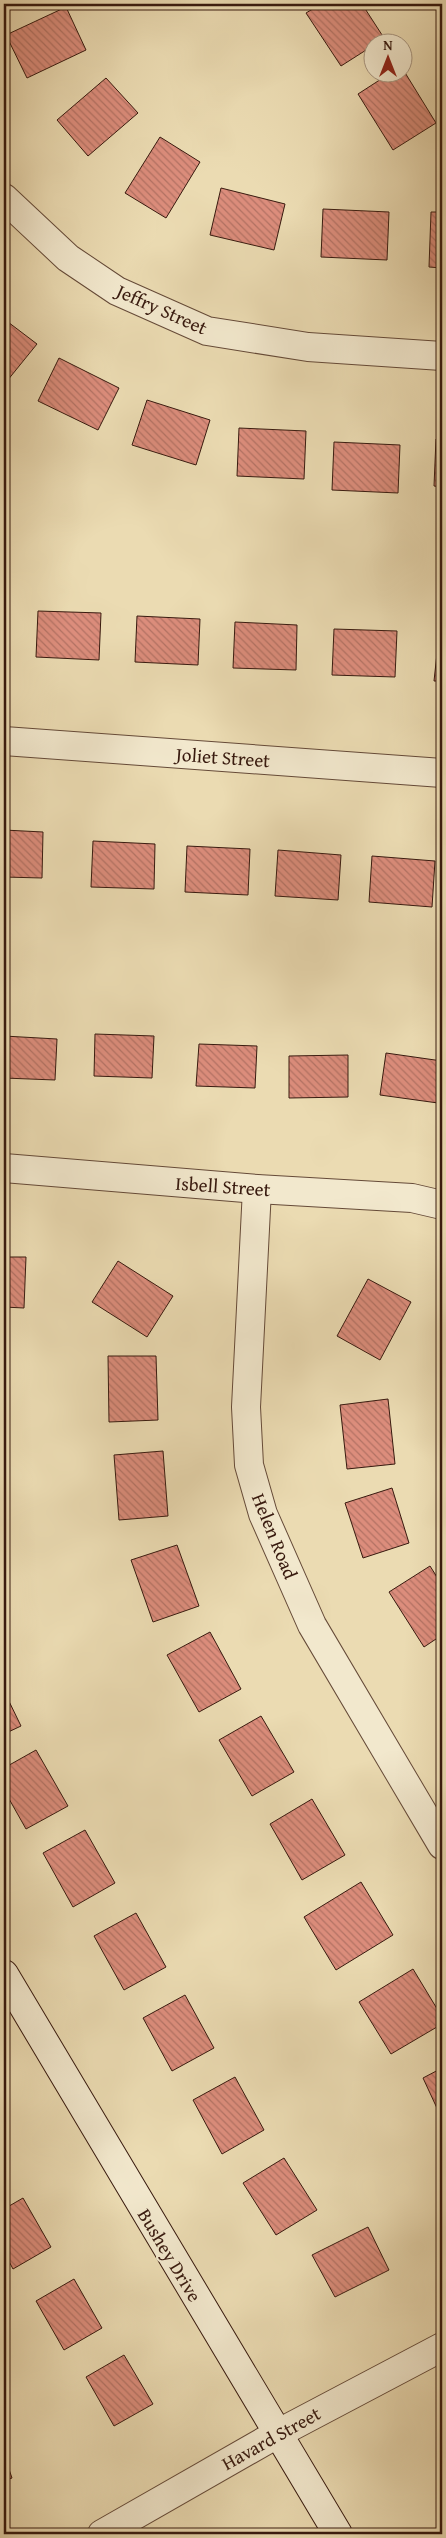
<svg xmlns="http://www.w3.org/2000/svg" width="446" height="2538" font-family="'Gentium Book Plus',serif">
  <style>
    .building { fill: url(#building-back-hatch); stroke: #381a0f }
    .lines { fill: none; stroke-linecap: round; stroke-linejoin: round }
    .street-casing { stroke: #654a38; stroke-width: 30 }
    .secondary-casing { stroke: #381a0f; stroke-width: 30 }
    .street { stroke: #f2e8cd; stroke-width: 28 }
    .secondary { stroke: #f2e8cd; stroke-width: 28 }
    .labels { text-anchor: middle; stroke-width: 4.5; stroke-linejoin: round; paint-order: stroke }
    .street-label { font-size: 19px; fill: #381a0f; stroke: #f2e8cd }
  </style>
  <defs>
    <pattern id="building-back-hatch" width="6" height="6" patternUnits="userSpaceOnUse" patternTransform="scale(1.25)"><rect width="6" height="6" fill="#dc8d7c"/><path d="M-1 5l2 2M0 0l6 6M5-1l2 2" fill="none" stroke="#b37264"/></pattern>
  </defs>
  <rect width="100%" height="100%" fill="#ebdbb2"/>
  <filter id="stains"><feTurbulence type="fractalNoise" baseFrequency=".004" numOctaves="4"/><feColorMatrix values="0 0 0 0 .2 0 0 0 0 .09 0 0 0 0 .02 0 0 0 .5 -.17"/></filter>
  <radialGradient id="worn" r=".72"><stop offset=".6" stop-color="#630" stop-opacity="0"/><stop offset="1" stop-color="#630" stop-opacity=".3"/></radialGradient>
  <g class="building">
    <polygon points="321,4 362,4 384,38 374,42 374,45 341,66 306,13"/>
    <polygon points="66,7 86,50 27,78 6,35"/>
    <polygon points="404,71 436,123 393,150 358,94 392,72"/>
    <polygon points="106,78 138,113 88,156 57,120"/>
    <polygon points="160,137 200,162 166,218 125,193"/>
    <polygon points="221,188 285,204 274,250 210,235"/>
    <polygon points="323,209 389,212 387,260 321,257"/>
    <polygon points="431,212 442,212 442,268 429,267"/>
    <polygon points="4,319 37,344 7,381 4,378"/>
    <polygon points="59,358 119,388 98,430 38,401"/>
    <polygon points="147,400 210,420 196,465 132,445"/>
    <polygon points="239,428 306,431 304,479 237,476"/>
    <polygon points="436,439 442,439 442,487 434,486"/>
    <polygon points="334,442 400,445 398,493 332,490"/>
    <polygon points="38,611 101,613 99,660 36,657"/>
    <polygon points="137,616 200,619 198,665 135,662"/>
    <polygon points="235,622 297,625 296,670 233,668"/>
    <polygon points="334,629 397,631 395,677 332,675"/>
    <polygon points="439,635 442,635 442,681 434,681"/>
    <polygon points="4,830 43,832 42,878 4,877"/>
    <polygon points="93,841 155,844 154,889 91,887"/>
    <polygon points="187,846 250,849 248,895 185,892"/>
    <polygon points="278,850 341,855 338,900 275,896"/>
    <polygon points="372,856 435,861 432,907 369,902"/>
    <polygon points="95,1034 154,1036 152,1078 94,1076"/>
    <polygon points="4,1036 57,1039 55,1080 4,1078"/>
    <polygon points="199,1044 257,1046 255,1088 196,1086"/>
    <polygon points="386,1053 442,1061 438,1103 380,1095"/>
    <polygon points="348,1055 348,1097 289,1098 289,1056"/>
    <polygon points="4,1257 26,1257 24,1308 4,1307"/>
    <polygon points="118,1261 173,1296 147,1337 92,1302"/>
    <polygon points="368,1279 411,1302 380,1360 337,1336"/>
    <polygon points="108,1356 156,1356 158,1420 109,1422"/>
    <polygon points="388,1399 395,1464 347,1469 340,1405"/>
    <polygon points="163,1451 168,1516 119,1520 114,1455"/>
    <polygon points="392,1488 409,1543 363,1558 345,1503"/>
    <polygon points="177,1545 199,1606 153,1622 131,1560"/>
    <polygon points="430,1566 442,1585 442,1635 424,1647 389,1592"/>
    <polygon points="210,1632 241,1689 199,1712 167,1655"/>
    <polygon points="4,1691 21,1726 4,1734"/>
    <polygon points="261,1716 294,1772 252,1796 219,1740"/>
    <polygon points="36,1750 68,1806 26,1829 4,1790 4,1768"/>
    <polygon points="312,1799 345,1855 302,1880 270,1824"/>
    <polygon points="85,1830 115,1883 73,1907 43,1853"/>
    <polygon points="361,1882 393,1935 336,1970 304,1917"/>
    <polygon points="136,1913 166,1967 124,1990 94,1936"/>
    <polygon points="413,1969 442,2017 442,2024 391,2054 359,2002"/>
    <polygon points="185,1995 214,2048 172,2071 143,2018"/>
    <polygon points="442,2068 442,2119 423,2078"/>
    <polygon points="235,2077 264,2130 222,2154 193,2100"/>
    <polygon points="284,2158 317,2210 276,2235 243,2183"/>
    <polygon points="23,2198 51,2247 13,2269 4,2252 4,2209"/>
    <polygon points="368,2227 389,2270 335,2297 312,2255"/>
    <polygon points="74,2279 102,2328 64,2350 36,2301"/>
    <polygon points="124,2355 153,2404 114,2426 86,2377"/>
    <polygon points="4,2455 12,2478 4,2481"/>
  </g>
  <g class="lines">
    <defs>
      <g id="street">
        <polyline points="4,198 68,258 117,291 207,331 308,347 442,356"/>
        <polyline points="4,741 442,773"/>
        <polyline points="4,1168 257,1189 412,1198 442,1205"/>
        <polyline points="257,1189 246,1407 249,1465 263,1514 312,1625 442,1845"/>
        <polyline points="102,2534 277,2434 442,2347"/>
      </g>
      <polyline id="secondary" points="4,1974 338,2534"/>
    </defs>
    <use href="#street" class="street-casing"/>
    <use href="#secondary" class="secondary-casing"/>
    <use href="#street" class="street"/>
    <use href="#secondary" class="secondary"/>
  </g>
  <g class="labels">
    <g class="street-label">
      <text transform="translate(162 309) rotate(24)" y="7">Jeffry Street</text>
      <text transform="translate(223 757) rotate(4)" y="7">Joliet Street</text>
      <text transform="translate(223 1186) rotate(4)" y="7">Isbell Street</text>
      <text transform="translate(275 1536) rotate(68)" y="7">Helen Road</text>
      <text transform="translate(170 2255) rotate(59)" y="7">Bushey Drive</text>
      <text transform="translate(271 2438) rotate(-29)" y="7">Havard Street</text>
    </g>
  </g>
  <rect width="446" height="2538" fill="none" stroke="#ebdbb2" stroke-width="20"/>
  <rect x="5" y="5" width="436" height="2528" fill="none" stroke="#381a0f" stroke-width="2.5"/>
  <rect x="10" y="10" width="426" height="2518" fill="none" stroke="#381a0f"/>
  <g transform="translate(388 58)"><circle r="24" fill="#f2e8cd" stroke="#a89681"/>
  <path d="M0-4L9 19L0 12L-9 19Z" fill="#8f2418"/>
  <text y="-8" font-size="14" font-weight="bold" text-anchor="middle" fill="#381a0f">N</text>
  </g>
  <rect width="100%" height="100%" filter="url(#stains)"/>
  <rect width="100%" height="100%" fill="url(#worn)"/>
</svg>
